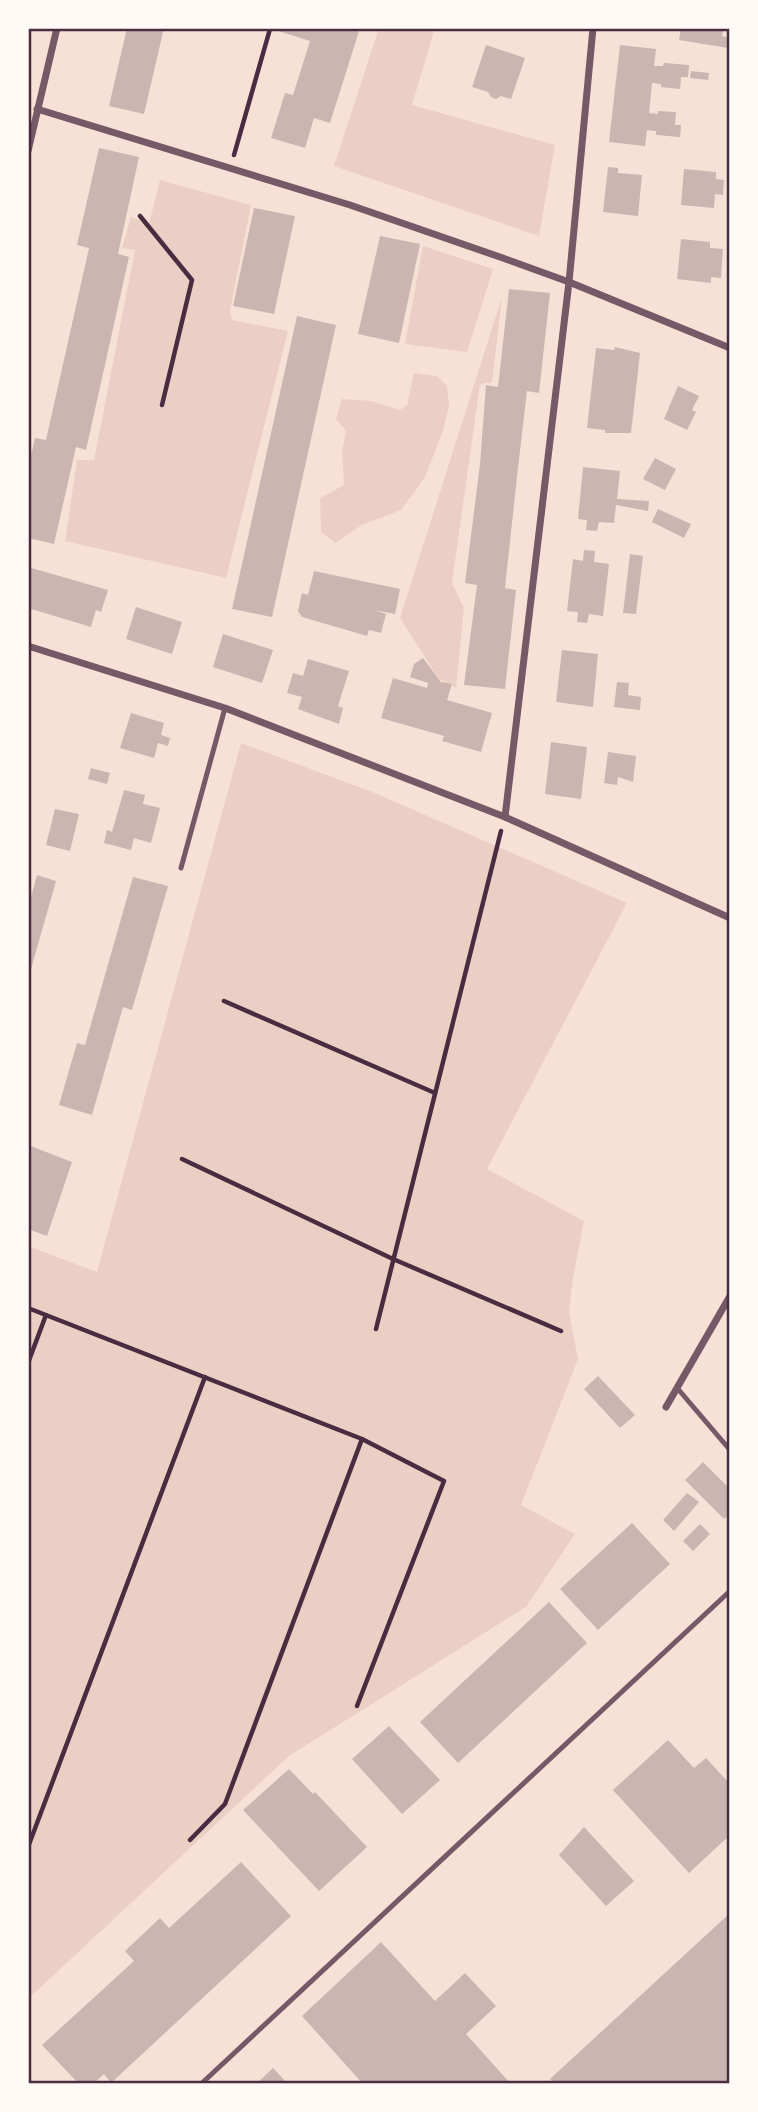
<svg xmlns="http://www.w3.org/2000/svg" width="758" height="2112" font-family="'Titillium Web',sans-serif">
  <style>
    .green { fill: #ebcfc5 }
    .building { fill: #ccb4b1 }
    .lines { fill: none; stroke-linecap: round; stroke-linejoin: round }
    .path { stroke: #4a2c40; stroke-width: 4.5 }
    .service { stroke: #755966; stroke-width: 5 }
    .minor { stroke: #755966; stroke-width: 7 }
    .neatline { fill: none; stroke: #4a2c40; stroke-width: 2.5 }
  </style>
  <rect width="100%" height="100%" fill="#f7e1d7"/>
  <g class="green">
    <polygon points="379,28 435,28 412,105 555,145 539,236 334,166"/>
    <polygon points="160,180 251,205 230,310 232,320 288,331 226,578 65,541 77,460 94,460 135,250 122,248 131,217 149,224"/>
    <polygon points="423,246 493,269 467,352 405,344"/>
    <polygon points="502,297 492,382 480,384 452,583 464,608 456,688 439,679 400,618"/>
    <polygon points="414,373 437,376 447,386 449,405 443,431 425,477 401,510 362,525 335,543 321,532 320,498 344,485 342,453 346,431 336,419 342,399 372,401 399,410 407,406"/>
    <polygon points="241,743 375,793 627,903 487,1169 584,1221 573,1278 569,1312 578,1359 521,1505 575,1534 526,1607 289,1756 28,1999 28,1246 97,1272"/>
  </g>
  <g class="building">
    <polygon points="127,28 164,28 144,114 109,106"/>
    <polygon points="269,28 360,28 330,123 314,118 305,148 271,138 285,93 293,95 310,41"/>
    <polygon points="681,28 723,30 722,36 730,38 728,48 679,40"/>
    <polygon points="486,45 525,58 511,99 501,96 496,99 491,97 488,92 472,87"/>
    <polygon points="620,45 656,49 654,66 663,66 664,63 689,65 688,77 681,77 680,89 661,87 661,84 652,83 649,113 658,114 658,111 676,112 675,125 681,125 680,137 656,135 656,131 647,130 645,146 609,142"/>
    <polygon points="691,71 709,73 708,80 690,78"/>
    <polygon points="99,148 139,157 118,254 129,257 86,450 76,447 54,544 28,538 28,469 35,438 46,440 89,248 77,245"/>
    <polygon points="608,167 618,168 618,173 642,175 638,216 603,212"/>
    <polygon points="684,169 716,172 716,179 724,180 723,195 715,194 714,208 681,205"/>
    <polygon points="254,208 295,216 274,314 233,306"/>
    <polygon points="380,236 420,244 399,343 358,334"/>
    <polygon points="681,239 710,242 710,248 723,249 721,278 711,277 711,283 677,279"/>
    <polygon points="509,289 550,293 539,393 527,391 518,468 505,588 516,590 505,689 464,685 477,585 465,583 480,464 486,385 498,387"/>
    <polygon points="297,316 336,325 272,617 232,609"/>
    <polygon points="615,347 640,353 631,433 605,433 605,430 587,428 596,348 614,350"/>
    <polygon points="678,386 699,396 692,410 696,412 687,430 664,419"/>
    <polygon points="655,458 676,469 665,490 643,479"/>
    <polygon points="583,467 620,471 617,499 649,501 648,511 616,505 614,523 599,522 597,531 586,530 587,520 578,519"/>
    <polygon points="658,509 691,524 684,538 652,522"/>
    <polygon points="584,550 595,551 594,562 609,564 603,616 589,614 587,623 577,622 578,612 567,611 573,559 583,561"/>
    <polygon points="630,554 643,556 636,614 623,613"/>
    <polygon points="28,567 108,590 101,612 96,610 91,627 28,608"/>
    <polygon points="314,571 400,589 395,614 374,610 386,614 381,633 369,630 367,636 302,617 298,611 302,593 308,595"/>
    <polygon points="136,607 182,622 172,654 126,639"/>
    <polygon points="223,634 273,650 262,683 213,667"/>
    <polygon points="562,650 598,654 593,707 556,702"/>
    <polygon points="423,658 441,682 452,684 447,700 492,713 481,752 442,741 444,736 381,718 393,678 427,688 428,683 410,677 414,664"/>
    <polygon points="308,659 349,671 338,706 343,708 339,724 298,709 302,697 287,693 293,673 303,676"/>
    <polygon points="617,682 629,683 628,695 641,697 640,710 614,707"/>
    <polygon points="131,713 164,723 161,735 170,738 168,746 158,743 154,758 120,748"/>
    <polygon points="551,742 587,747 581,799 545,794"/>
    <polygon points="608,752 636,756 633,782 618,777 617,785 604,783"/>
    <polygon points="91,768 110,773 107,784 88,779"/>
    <polygon points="124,790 145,795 143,804 160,808 151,843 134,838 131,850 104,843 107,830 112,832"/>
    <polygon points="55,809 79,814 70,851 46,845"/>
    <polygon points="37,875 56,881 29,976 28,908"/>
    <polygon points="133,877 168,886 132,1010 123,1007 92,1115 59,1105 77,1043 85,1045"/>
    <polygon points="28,1145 72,1162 47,1236 28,1229"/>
    <polygon points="598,1376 635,1415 620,1428 584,1389"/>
    <polygon points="703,1462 730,1489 730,1514 724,1519 685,1480"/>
    <polygon points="687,1493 699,1502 674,1531 663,1520"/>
    <polygon points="632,1523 670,1564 598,1630 560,1589"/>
    <polygon points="700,1524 710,1534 693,1551 683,1541"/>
    <polygon points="549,1602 587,1643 458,1763 420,1722"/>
    <polygon points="389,1726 440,1780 402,1814 352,1759"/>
    <polygon points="668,1740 694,1768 706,1758 730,1784 730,1835 689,1873 613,1790"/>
    <polygon points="289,1769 313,1794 315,1792 367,1847 319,1891 243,1810"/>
    <polygon points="584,1827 634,1881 606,1906 559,1855"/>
    <polygon points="241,1862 291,1916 111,2083 104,2074 93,2084 79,2084 42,2045 134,1961 125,1951 160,1918 169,1928"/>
    <polygon points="730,1913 730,2084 555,2084 550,2079"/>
    <polygon points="381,1942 435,2001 465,1973 496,2006 466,2034 511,2084 363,2084 302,2016"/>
    <polygon points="273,2068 288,2084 256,2084"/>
  </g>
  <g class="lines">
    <g class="path">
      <polyline points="234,155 270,29"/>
      <polyline points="140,216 192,280 162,405"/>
      <polyline points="224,1001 435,1093"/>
      <polyline points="182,1159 393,1259 561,1331"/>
      <polyline points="28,1308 362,1439 444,1481 357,1706"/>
      <polyline points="376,1329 501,831"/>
      <polyline points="28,1363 46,1315"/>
      <polyline points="190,1840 225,1804 362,1439"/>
      <polyline points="28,1847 205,1377"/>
    </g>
    <g class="service">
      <polyline points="181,868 225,708"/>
      <polyline points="678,1389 730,1450"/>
      <polyline points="201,2084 730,1591"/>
    </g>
    <g class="minor">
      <polyline points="37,109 350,205 500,257 569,282 730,348"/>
      <polyline points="28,151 57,28"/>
      <polyline points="28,646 225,708 505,817 730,918"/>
      <polyline points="505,817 569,282 593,28"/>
      <polyline points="666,1407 730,1296"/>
    </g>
  </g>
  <rect width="758" height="2112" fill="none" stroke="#fffaf5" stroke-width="60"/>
  <rect x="30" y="30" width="698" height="2052" class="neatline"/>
</svg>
